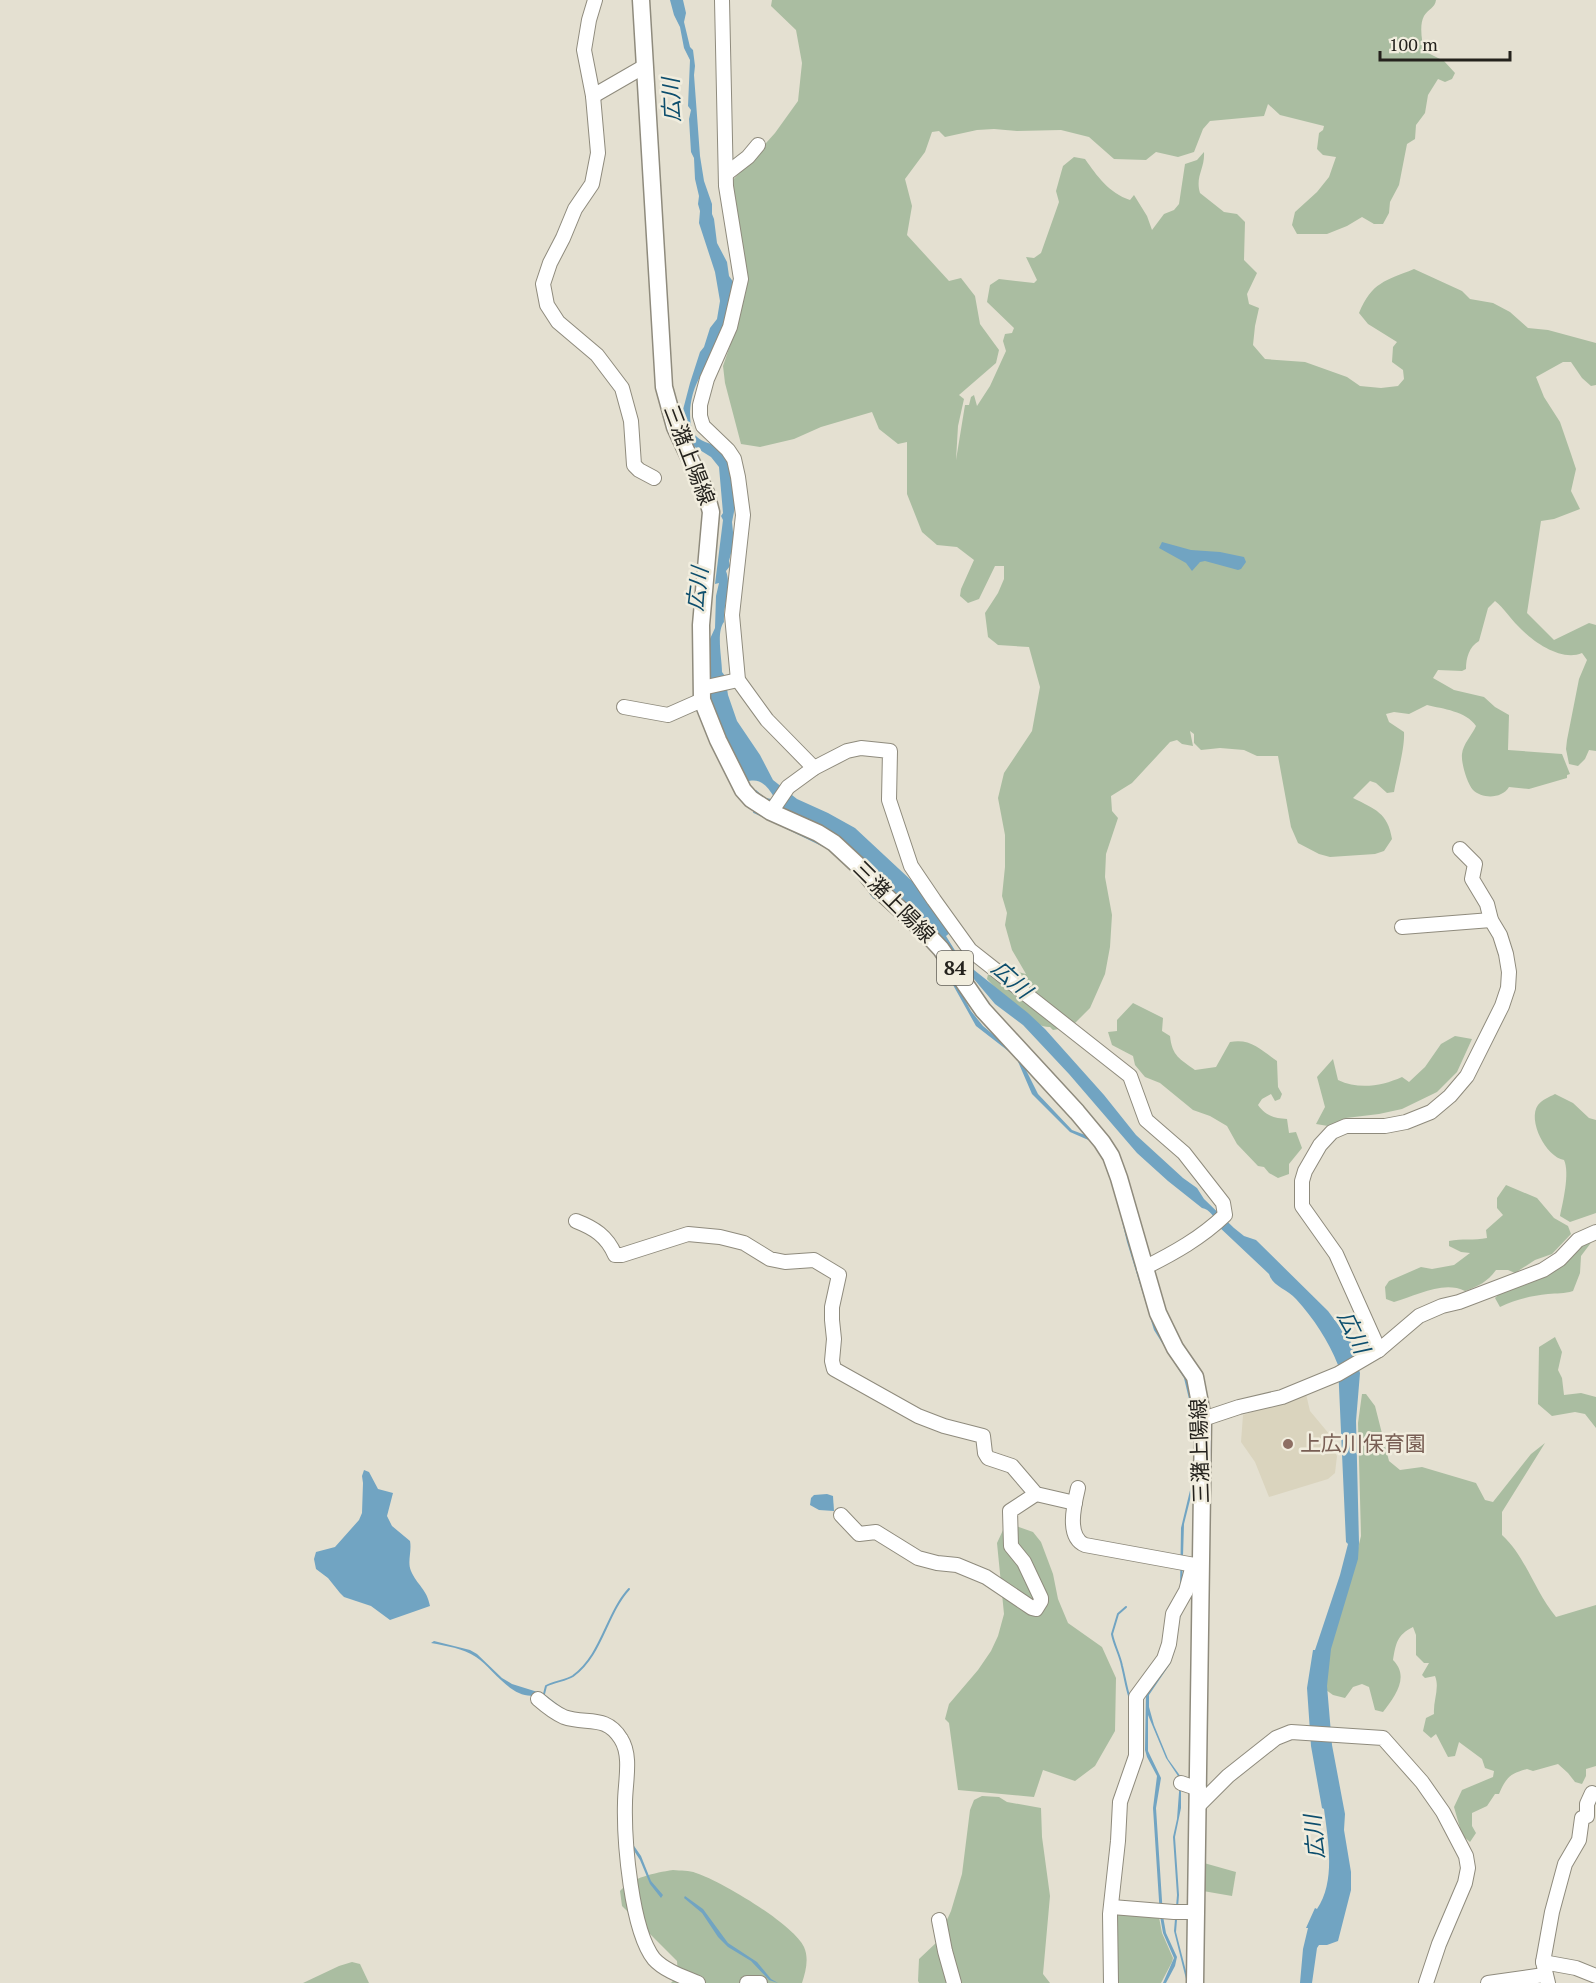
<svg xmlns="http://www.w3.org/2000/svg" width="1596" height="1983" font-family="'PT Serif','Noto Sans JP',serif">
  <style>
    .built { fill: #dad4be }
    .green { fill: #aabda1 }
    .water { fill: #71a4c2 }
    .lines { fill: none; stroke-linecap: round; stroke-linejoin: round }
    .stream { stroke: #71a4c2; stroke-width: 2 }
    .minor-casing { stroke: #8f8b7d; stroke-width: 16 }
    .major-casing { stroke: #8f8b7d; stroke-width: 19 }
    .minor { stroke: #fff; stroke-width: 14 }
    .major { stroke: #fff; stroke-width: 16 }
    .education-dot { fill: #8d6e63; stroke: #f1edde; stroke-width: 2 }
    .labels { text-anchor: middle; stroke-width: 5; stroke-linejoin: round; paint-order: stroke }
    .shield { fill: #f1edde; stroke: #625f57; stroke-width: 1.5 }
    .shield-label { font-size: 20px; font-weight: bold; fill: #24221d }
    .street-label { font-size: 21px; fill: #24221d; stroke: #f1edde }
    .education-label { font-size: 21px; fill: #785e54; stroke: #f1edde; text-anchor: start }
    .water-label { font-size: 22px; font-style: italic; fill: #0d4e6d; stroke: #f1edde }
  </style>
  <rect width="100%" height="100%" fill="#e4e0d1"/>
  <polygon class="built" points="1306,1394 1310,1411 1330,1435 1334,1443 1332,1447 1337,1456 1335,1473 1328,1479 1269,1497 1255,1462 1241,1442 1243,1415"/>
  <g class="green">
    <path d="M772,0H1436C1435,8 1428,9 1424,16C1419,25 1422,41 1424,51L1444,61L1455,73L1452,79L1445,82L1438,79L1428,95L1425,113L1416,125L1415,139L1407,144L1399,185L1390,202L1389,213L1383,224H1374L1362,217L1347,226L1327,234H1297L1292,225L1295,212L1317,192L1329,177L1336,157L1323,155L1317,149L1319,133L1323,130L1324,126L1280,115L1268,104L1264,116L1210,121L1203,129L1194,152L1178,157L1156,152L1146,160L1114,159L1089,137L1061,130L1017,131L994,129L977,130L945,137L939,131L932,132L925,152L905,179L912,206L907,235L949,281L961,278L975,296L980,324L999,350L996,363L959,395L964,399L958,426L956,460L965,405H969L971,397L974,395L977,406L990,386L1006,351L1003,341L1005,334L1012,333L1014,328L987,302L990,285L999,279L1034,283L1037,280L1026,257L1034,258L1041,253L1059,202L1056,191L1061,173L1063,166L1074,157L1085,159C1097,176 1109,193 1130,200L1134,195L1147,216L1152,230L1164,214L1174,210L1179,204L1185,164L1197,160L1204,152C1205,169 1195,176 1200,193L1224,212L1237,214L1245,222L1244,260L1257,273L1247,294L1249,304L1259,308L1255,326L1253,345L1265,359L1305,362L1347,377L1360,386L1381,388L1398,386L1404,379L1403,370L1392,362L1393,347L1397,342L1368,324L1359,313C1372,282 1385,281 1414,269L1462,291L1470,299L1493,303L1510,312L1528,328L1548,330L1596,343V385L1591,386L1582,378L1571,362H1563L1536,377L1544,397L1560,422L1571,454L1576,469L1571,491L1580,509L1554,519L1541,521L1527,613L1554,640L1589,623L1596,625V751L1589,750L1585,759L1578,766L1569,764L1566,749L1567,740L1579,679L1587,660L1582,653C1561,662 1532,641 1518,626C1510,618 1504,608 1495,601L1488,608L1479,641C1469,647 1466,658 1466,669L1462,671L1438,670L1433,678L1454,690L1484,697L1495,707L1509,715L1508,750L1562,754L1570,774L1567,775V778L1529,789L1509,787C1502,799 1482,799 1473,790C1467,783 1461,763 1462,754C1463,744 1472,735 1476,726C1466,711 1443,709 1427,705L1409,714L1394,712L1386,714L1389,722L1404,732C1405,748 1397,775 1394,792L1387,793L1376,783L1370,781L1353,798C1375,809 1388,813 1392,839L1384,851L1375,854L1330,857L1319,854L1298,843L1291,827L1278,756H1257L1244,750L1220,748L1201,750L1194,743V734L1190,731L1193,746L1182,744L1177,740L1170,742L1132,783L1111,796L1112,811L1118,818L1106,854L1105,877L1112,915L1110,947L1105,974L1090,1008L1071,1027L1053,1030L1050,1027C1030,1028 1000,993 987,979L990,965L1026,974L1012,950L1005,925L1007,913L1002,896L1005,867V835L998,798L1004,773L1032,731L1040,687L1029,647L998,645L988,637L985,613L998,593L1004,579V566H995L979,599L968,603L960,596L961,589L974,560L957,547L937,545L922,532L907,494V442L898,444L879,429L872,412L821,427L794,439L760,447L741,444L725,383L723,366L734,334L742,303L744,270L743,248L732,181L775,133L798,101L802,63L796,30L771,6Z"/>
    <path d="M1133,1003L1163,1018L1162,1031L1170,1036C1172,1056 1180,1059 1195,1070L1216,1067L1230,1042C1251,1038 1261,1050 1277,1061L1278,1087L1282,1094L1280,1099L1275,1101L1271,1094L1262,1099L1258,1105C1266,1116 1274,1118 1287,1119L1289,1133L1296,1132L1302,1148L1289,1164V1174L1278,1178L1269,1173L1264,1167L1258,1166L1237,1144L1227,1126L1210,1116L1193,1110L1160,1083L1145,1077L1135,1065L1133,1056L1112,1045L1108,1032L1117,1031V1020Z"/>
    <path d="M1455,1036L1472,1039L1457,1072L1437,1092L1402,1109L1379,1114L1346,1118L1328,1126L1316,1124L1325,1107L1317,1077L1333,1059L1338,1080C1359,1090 1382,1086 1402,1077L1409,1082L1425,1067L1441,1044Z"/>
    <path d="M1555,1094L1573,1103L1589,1118L1596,1120V1213L1570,1222L1560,1216C1563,1202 1570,1173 1564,1160C1546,1157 1527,1120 1538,1105C1542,1100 1549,1097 1555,1094Z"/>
    <path d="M1506,1185L1537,1198L1554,1218L1568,1226L1571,1234L1552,1254L1535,1260L1515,1273L1508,1270H1496C1487,1282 1479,1286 1465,1291C1443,1280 1416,1296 1394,1302L1386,1299L1385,1287L1389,1281L1421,1267L1432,1269L1454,1265L1470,1253L1461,1252L1449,1246V1241C1462,1238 1474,1241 1487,1238L1486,1230L1503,1215L1497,1208V1198Z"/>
    <path d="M1593,1240L1581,1256L1580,1273L1573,1291C1564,1294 1557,1293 1548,1294C1531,1296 1516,1299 1500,1307L1495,1298C1521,1272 1560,1256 1593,1240Z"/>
    <polygon points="1555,1337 1562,1352 1558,1370 1562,1378 1564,1395 1581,1393 1596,1397 1596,1428 1585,1414 1575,1412 1552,1416 1538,1404 1539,1347"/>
    <path d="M1362,1394H1366L1375,1406L1389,1461L1400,1470L1422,1467L1476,1483L1485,1500L1493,1502L1531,1454L1545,1443L1502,1512V1535C1526,1557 1535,1592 1556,1617L1596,1605V1766L1586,1769V1776L1582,1784L1575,1782L1568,1773L1558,1764L1533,1771L1527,1769C1509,1774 1506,1778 1499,1794H1495L1487,1806L1472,1813V1826L1476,1833L1470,1842L1462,1835L1454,1807L1462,1790L1493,1777L1494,1771L1485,1768L1482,1759L1459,1742L1455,1756L1448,1757L1436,1734L1431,1738L1423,1731L1426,1718L1434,1714C1433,1701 1440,1688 1435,1676L1425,1678L1422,1675L1429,1663H1424L1416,1655V1635L1413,1627C1397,1635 1396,1643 1393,1660C1410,1677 1395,1696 1383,1712L1375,1710L1369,1687L1362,1684L1353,1687L1345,1698L1333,1695L1322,1687L1340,1598L1352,1572L1361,1536L1358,1423Z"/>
    <polygon points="1013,1525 1033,1532 1041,1542 1053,1574 1058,1599 1068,1623 1102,1647 1116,1678 1115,1731 1095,1766 1075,1781 1043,1770 1034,1797 958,1790 949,1723 945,1719 949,1704 978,1670 991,1651 998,1636 1004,1614 997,1543 1004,1528"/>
    <polygon points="982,1796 999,1797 1007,1802 1041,1808 1042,1837 1050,1896 1043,1974 1050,1983 919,1983 918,1981 919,1959 937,1942 951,1911 962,1874 970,1810 974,1800"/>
    <polygon points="1204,1863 1236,1872 1232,1896 1203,1891"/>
    <path d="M673,1870C681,1871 689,1870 696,1873C721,1881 793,1924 804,1947C809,1958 806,1971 802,1983H671L678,1975L677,1961L622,1906L620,1891C633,1877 654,1873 673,1870Z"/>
    <polygon points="1118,1913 1159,1917 1162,1933 1173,1958 1172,1962 1161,1983 1114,1983 1114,1915"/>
    <polygon points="352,1962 360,1964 369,1983 303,1983 339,1966"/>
  </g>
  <g class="water">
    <path d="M670,0H683L686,13L684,22L690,47L693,50L695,66L694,75L700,156L704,181L712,204V214L714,219L717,243L727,262L729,276L734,283V300L708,369C692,378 683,424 697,437C702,442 715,445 722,448L730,467L735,507L732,522L734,542L729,561L730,566L726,571C732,587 723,605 724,622C716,632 722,658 722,672L725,676L728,695L737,721L760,755L773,780L797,799L828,813L855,828L913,882L951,932L946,936L959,957L969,966L1028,1013L1045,1029L1104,1095L1136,1135L1183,1178L1197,1188L1204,1199L1234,1228L1244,1236L1256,1240L1328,1311L1351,1342L1360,1373L1356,1421L1359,1543L1358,1559L1331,1649L1327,1686L1332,1745L1345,1814L1344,1830L1351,1872V1890L1338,1941L1327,1945H1319L1317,1948L1312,1983H1300L1303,1949L1308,1928H1306L1315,1908L1317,1909C1336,1881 1328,1840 1324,1809L1322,1808L1311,1746L1307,1688L1313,1650H1315L1340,1575L1348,1544L1346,1542L1338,1365C1328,1340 1314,1319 1296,1299C1287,1289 1273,1287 1269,1274L1217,1225C1216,1218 1209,1209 1202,1208L1168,1181L1137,1153L1069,1074L1023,1025L995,1004L973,978L885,891L753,792L756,790L765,798L772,799L774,797C767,785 759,777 746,782L745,787L710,701L709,641L715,628L716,596L719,583L715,584L723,520L721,516L723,513L719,467L711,457L687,442L679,425L690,383L700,352L704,347L710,328L717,319L720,301L715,272L699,223L700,211L698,204L699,196L695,179L694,158L691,152L689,119L691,110L688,106L690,60L684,48L680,27L674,15Z"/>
    <polygon points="1162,542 1191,550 1220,552 1244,557 1246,562 1241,569 1238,570 1205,561 1200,562 1192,571 1186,563 1159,548"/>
    <polygon points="951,974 971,1011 983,1026 1019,1056 1038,1094 1072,1130 1093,1138 1105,1155 1157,1330 1163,1342 1186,1374 1195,1411 1195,1480 1184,1524 1182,1588 1197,1577 1179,1620 1175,1650 1170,1664 1149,1695 1149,1707 1154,1725 1168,1759 1181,1777 1181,1808 1175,1837 1179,1895 1176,1932 1189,1983 1187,1983 1174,1931 1177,1895 1173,1837 1177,1819 1180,1779 1166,1758 1148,1715 1148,1751 1161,1778 1156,1808 1163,1916 1166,1933 1177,1957 1175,1966 1166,1983 1163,1983 1174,1958 1163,1933 1160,1916 1153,1808 1157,1776 1147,1757 1145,1750 1146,1693 1180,1591 1181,1528 1193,1478 1194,1438 1194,1420 1184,1378 1154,1330 1127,1242 1112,1180 1103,1159 1093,1142 1070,1132 1032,1094 1016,1057 976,1026 948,976"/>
    <path d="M364,1470L369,1472L378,1489L393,1493L387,1516L392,1526L410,1541C412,1551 407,1562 411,1571C417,1585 427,1589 430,1606L390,1620L371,1606L344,1597L340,1593L328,1578L316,1569L314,1559L316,1552L335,1547L359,1520L362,1513L363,1483L362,1476Z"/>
    <polygon points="827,1494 833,1496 834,1511 819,1510 810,1505 811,1498 814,1495"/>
    <path d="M434,1641L470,1650L477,1654L502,1678L512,1684L544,1694L565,1710L605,1719L621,1730L631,1746L633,1760L630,1816L632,1843L641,1856L651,1881L663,1895L661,1898L650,1884L640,1860L629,1843L628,1790L630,1761L629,1752L623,1736L616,1729L598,1719L567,1715L537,1695C512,1701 494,1669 476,1657C463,1648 446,1646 431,1643Z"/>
    <polygon points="685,1896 703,1909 728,1943 757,1962 771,1979 778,1983 769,1980 751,1961 728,1947 718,1937 702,1913 684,1898"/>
  </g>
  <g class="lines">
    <g class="stream">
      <polyline points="754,812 765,817"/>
      <polyline points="783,826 824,846"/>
      <polyline points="853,872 863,883"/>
      <polyline points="870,893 874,898"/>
      <path d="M1126,1607L1118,1614L1112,1634C1114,1645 1120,1655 1122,1666C1125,1678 1126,1687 1130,1699"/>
      <path d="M544,1694L546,1686C555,1681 565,1681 573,1676C602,1655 606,1614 629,1589"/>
    </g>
    <defs>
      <g id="minor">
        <polyline points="595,0 589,20 584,50 593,96 598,153 592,184 575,209 563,238 550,263 543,284 547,305 558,322 597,355 622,388 631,421 634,465 639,470 654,478"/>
        <polyline points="722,0 726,186 741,279 730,327 707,379 700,405 700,416 703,426 728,450 734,459 738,477 743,515 732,615 738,680 767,720 814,768"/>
        <polyline points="593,96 645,66"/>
        <polyline points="726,174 748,157 758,145"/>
        <polyline points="702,688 738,680"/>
        <polyline points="624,707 668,715 702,700"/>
        <path d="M771,812L788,787L814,768L847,751L861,748L890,751L889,800L911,866L934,900L970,950L1130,1076L1146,1120L1184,1153L1223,1203L1225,1215C1201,1238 1174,1253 1144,1268"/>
        <polyline points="1402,927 1491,920"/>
        <path d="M576,1221C594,1228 607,1236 615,1255H622L688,1234L720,1237L744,1243L770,1259L785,1262L814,1260L839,1275L832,1307V1320L834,1339L832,1361L834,1369L918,1416L944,1426L983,1436L985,1453L988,1458L1012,1466L1036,1494L1075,1503"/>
        <polyline points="1379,1350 1336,1254 1302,1206 1302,1181 1305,1171 1320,1145 1332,1132 1346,1126 1385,1126 1406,1122 1431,1112 1450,1096 1467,1076 1502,1006 1508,988 1509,972 1506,954 1500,935 1491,920 1487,904 1472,879 1475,864 1460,849"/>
        <polyline points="1203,1419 1239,1407 1282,1397 1338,1374 1379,1350 1419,1316 1442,1306 1459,1302 1543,1270 1560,1259 1578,1240 1596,1232"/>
        <path d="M1078,1488C1074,1505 1066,1537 1085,1545L1200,1566"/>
        <polyline points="841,1515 859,1534 876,1532 918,1558 937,1563 957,1565 986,1577 1032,1608 1036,1609 1041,1601 1041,1598 1024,1562 1011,1546 1010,1511 1036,1494"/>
        <path d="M538,1699C546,1706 555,1713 564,1717C586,1725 606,1714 621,1739C632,1756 625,1783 625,1803C624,1840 631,1930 654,1959C665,1971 684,1977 698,1983"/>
        <polyline points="1181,1783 1199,1789"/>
        <polyline points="1199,1805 1228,1776 1276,1738 1291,1732 1383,1738 1422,1782 1443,1812 1466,1856 1468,1868 1465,1883 1439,1944 1426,1983"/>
        <polyline points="1112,1907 1174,1912 1197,1912"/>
        <polyline points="939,1920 945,1951 954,1983"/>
        <polyline points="1543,1962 1576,1968 1596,1976"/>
        <polyline points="747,1983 760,1983"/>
        <polyline points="1111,1983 1110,1914 1118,1841 1120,1802 1136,1756 1136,1697 1164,1659 1169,1644 1173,1614 1186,1591 1193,1565"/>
        <polyline points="1488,1983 1544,1975"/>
        <polyline points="1548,1983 1543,1962 1552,1912 1565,1864 1579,1840 1582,1818 1587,1816 1587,1804 1592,1793"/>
      </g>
      <polyline id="major" points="641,0 664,387 675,427 706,493 711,512 701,625 702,700 718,740 743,790 751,799 771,812 818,833 834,843 862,869 878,889 927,934 941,949 983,1010 1077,1112 1102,1142 1111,1156 1119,1178 1158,1313 1175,1348 1195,1377 1203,1419 1195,1983"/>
    </defs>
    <use href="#minor" class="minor-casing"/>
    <use href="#major" class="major-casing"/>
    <use href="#minor" class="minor"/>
    <use href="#major" class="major"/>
  </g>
  <circle class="education-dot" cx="1288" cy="1444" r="6"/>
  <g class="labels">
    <rect class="shield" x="937" y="951" width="36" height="34" rx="4.5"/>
    <g class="shield-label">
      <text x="955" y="975">84</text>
    </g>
    <g class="street-label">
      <text transform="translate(689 455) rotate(69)" y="7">三潴上陽線</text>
      <text transform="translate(894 902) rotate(45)" y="7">三潴上陽線</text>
      <text transform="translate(1200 1451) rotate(-92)" y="7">三潴上陽線</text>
    </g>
    <g class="education-label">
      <text x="1300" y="1451">上広川保育園</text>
    </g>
    <g class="water-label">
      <text transform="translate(671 100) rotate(-92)" y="8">広川</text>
      <text transform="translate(697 589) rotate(-83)" y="8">広川</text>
      <text transform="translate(1012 979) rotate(42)" y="8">広川</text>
      <text transform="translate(1354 1332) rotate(64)" y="8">広川</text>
      <text transform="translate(1314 1837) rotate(-95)" y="8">広川</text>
    </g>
  </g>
  <path d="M1380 51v9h130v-9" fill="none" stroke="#24221d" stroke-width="3"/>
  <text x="1389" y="51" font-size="18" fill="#24221d" stroke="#f1edde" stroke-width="4.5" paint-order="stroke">100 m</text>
</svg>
